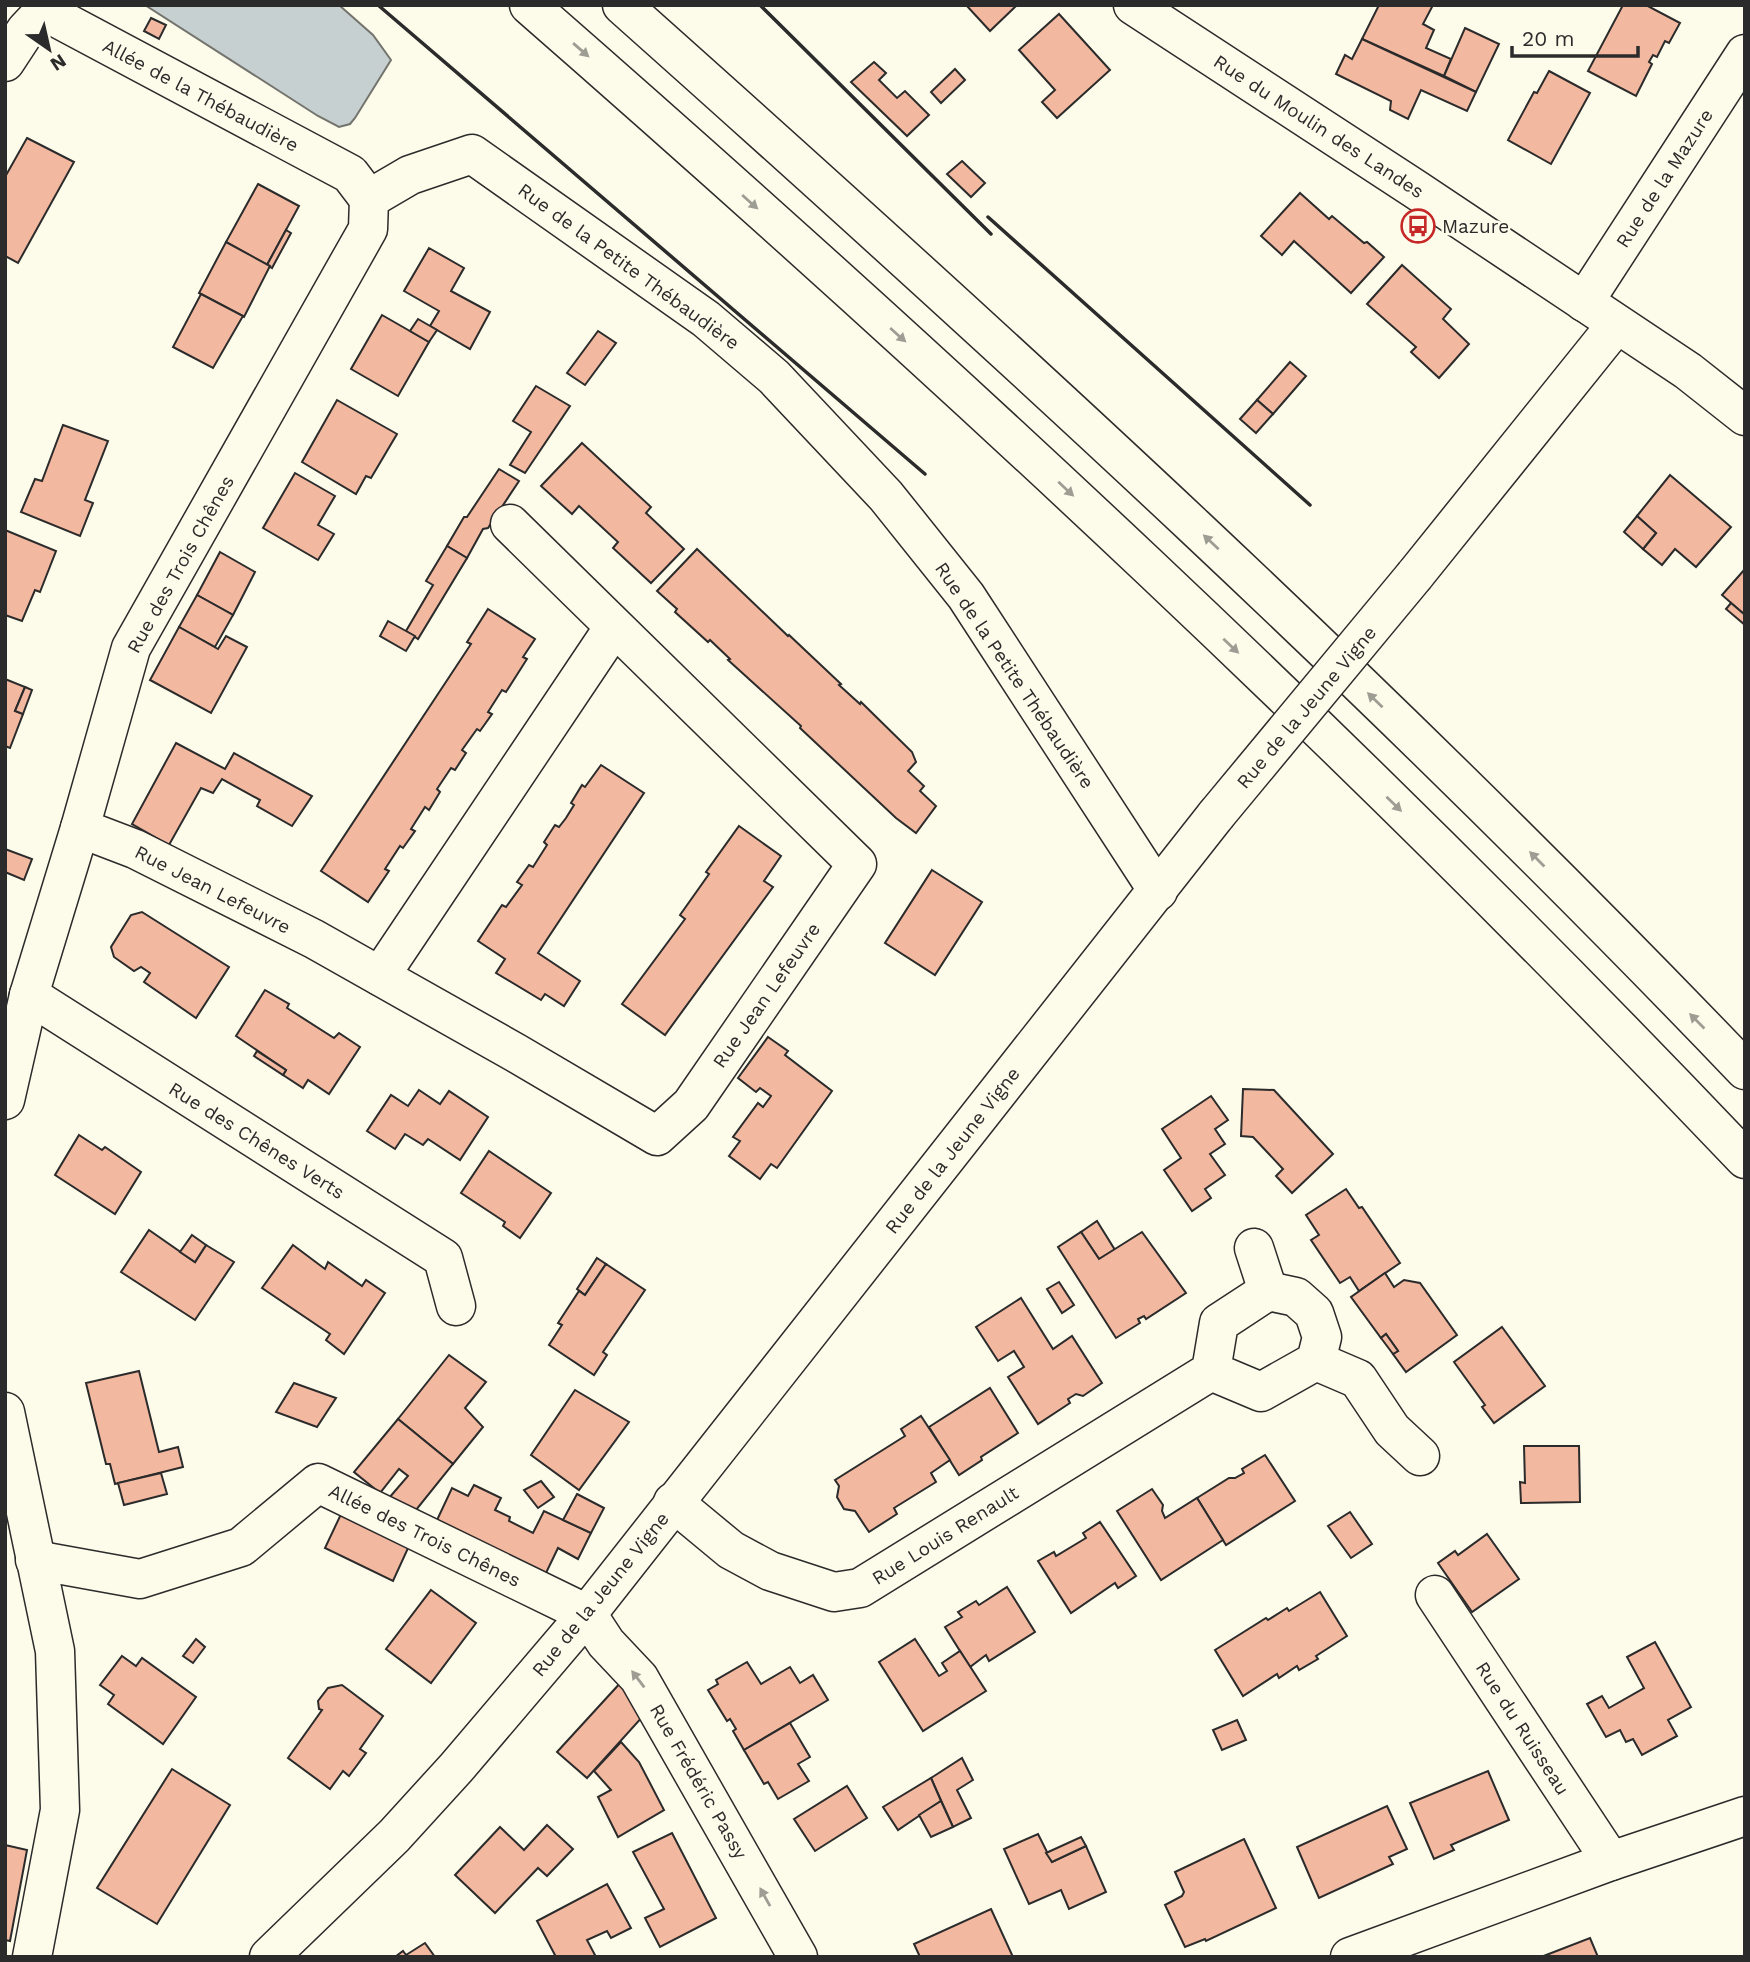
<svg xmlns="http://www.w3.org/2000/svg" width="1750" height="1962" font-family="'Work Sans',sans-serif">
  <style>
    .water { fill: #c7d0d0; stroke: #74746e; stroke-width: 2 }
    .building { fill: #f2b8a0; stroke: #2b2b2b; stroke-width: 2 }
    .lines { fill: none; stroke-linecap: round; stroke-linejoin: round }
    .minor-casing { stroke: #2b2b2b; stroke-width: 41 }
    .highway-casing { stroke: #2b2b2b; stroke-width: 41 }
    .minor { stroke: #fdfbea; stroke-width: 38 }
    .highway { stroke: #fdfbea; stroke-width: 38 }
    .minor-bridge-casing { stroke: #2b2b2b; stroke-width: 41; stroke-linecap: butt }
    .minor-bridge { stroke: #fdfbea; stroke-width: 38 }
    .wall { stroke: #2b2b2b; stroke-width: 3.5 }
    .oneway { fill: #9e9d94 }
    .labels { text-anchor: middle; stroke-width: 5; stroke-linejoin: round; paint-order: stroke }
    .street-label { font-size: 19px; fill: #2b2b2b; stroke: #fdfbea }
    .poi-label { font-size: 19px; fill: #2b2b2b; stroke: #fdfbea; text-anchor: start }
  </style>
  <rect width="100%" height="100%" fill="#fdfbea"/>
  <polygon class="water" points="145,5 339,5 373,35 391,60 355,118 350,124 339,127 318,116"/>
  <g class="building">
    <polygon points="966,5 1017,5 990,31"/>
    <polygon points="1379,5 1433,5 1423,24 1434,30 1426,48 1451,59 1444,76 1362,39"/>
    <polygon points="1623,5 1646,5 1680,23 1669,43 1665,41 1657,57 1653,55 1649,62 1652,64 1636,96 1588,71"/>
    <polygon points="1059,14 1110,70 1057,118 1042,102 1055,90 1019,50"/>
    <polygon points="151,18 166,25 159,39 144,31"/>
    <polygon points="1465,28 1499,44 1476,92 1444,76"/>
    <polygon points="1362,39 1476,92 1467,111 1421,90 1408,119 1390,110 1391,101 1336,74 1345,55 1352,59"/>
    <polygon points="874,62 886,73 879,80 897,98 905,91 929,115 907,136 851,82"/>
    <polygon points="955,69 965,80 941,103 931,92"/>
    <polygon points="1549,71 1590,93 1551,164 1508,140 1534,92 1537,93"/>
    <polygon points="27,138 74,162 18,263 5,256 5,177"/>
    <polygon points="962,161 985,183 971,197 947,174"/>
    <polygon points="258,184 299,206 267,265 226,242"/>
    <polygon points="1300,193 1329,219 1332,216 1364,243 1367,242 1384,257 1351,293 1294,241 1282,255 1261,236"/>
    <polygon points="286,230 291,233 272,268 267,265"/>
    <polygon points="226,242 270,266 244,317 199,293"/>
    <polygon points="429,248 464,268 451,291 490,312 470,349 430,326 439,311 404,291"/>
    <polygon points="1402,265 1451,309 1443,319 1469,344 1439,378 1411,352 1416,347 1367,304"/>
    <polygon points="201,294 243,316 213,368 173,347"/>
    <polygon points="382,315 429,342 398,396 351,369"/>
    <polygon points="418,319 437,330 429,342 410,331"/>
    <polygon points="598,331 616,343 585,385 567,373"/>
    <polygon points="1290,362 1306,376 1273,414 1257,400"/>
    <polygon points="536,386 570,406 525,473 510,465 531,432 513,421"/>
    <polygon points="337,400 397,434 371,478 366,476 356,494 302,462"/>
    <polygon points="1257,400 1273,414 1256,433 1240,419"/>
    <polygon points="63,425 108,441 85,500 93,503 80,536 21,512 35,479 42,481"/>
    <polygon points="582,443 651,507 646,513 684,549 651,583 613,548 618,542 579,506 572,514 541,486"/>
    <polygon points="499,469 519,481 488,528 483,529 467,558 447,546 464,517 467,517"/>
    <polygon points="295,473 335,496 318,525 334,534 318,560 263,528"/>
    <polygon points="1670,475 1731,527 1696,567 1675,549 1662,565 1643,549 1656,533 1637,516"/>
    <polygon points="1637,516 1656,533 1643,549 1624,532"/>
    <polygon points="5,530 56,551 40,592 35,590 22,621 5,615"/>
    <polygon points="447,546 467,558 418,639 406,631 433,585 426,581"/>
    <polygon points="697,549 788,636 789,635 841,684 839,685 860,704 861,702 912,752 916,762 908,771 924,786 920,791 936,806 916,833 896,818 800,728 801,726 728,660 730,659 710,640 708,642 675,612 677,609 657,591"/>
    <polygon points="220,552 255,572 233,615 197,595"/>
    <polygon points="1745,569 1745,615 1722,595"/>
    <polygon points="197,595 233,615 215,647 179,627"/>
    <polygon points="1731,603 1745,615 1745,625 1726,609"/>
    <polygon points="488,609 535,639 523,657 527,659 506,692 502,690 488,712 492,714 480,731 477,729 462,750 466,753 455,770 451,768 437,789 440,792 429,810 425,807 411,829 415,831 403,848 400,846 385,869 389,871 368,902 321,871 471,644 467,642"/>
    <polygon points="388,621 415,636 406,651 380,636"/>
    <polygon points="179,627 218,649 226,636 247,647 211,713 150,680"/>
    <polygon points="5,679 25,687 15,711 23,714 10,748 5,746"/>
    <polygon points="25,687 32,690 23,714 15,711"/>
    <polygon points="176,743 225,769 234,753 312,796 292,826 257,806 260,800 222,779 213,793 201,788 169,845 132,824"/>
    <polygon points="601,765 644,793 538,953 580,981 564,1006 545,994 541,1000 496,973 505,959 478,941 502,905 506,907 522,885 517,882 529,865 533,867 547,845 544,842 555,825 559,827 566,818 574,805 571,803 582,785 585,787"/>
    <polygon points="739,826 781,856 764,881 773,887 665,1035 622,1004 685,919 680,915 709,874 706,872"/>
    <polygon points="5,849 32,859 24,880 5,872"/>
    <polygon points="932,870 982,902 935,975 885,943"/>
    <polygon points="142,912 229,967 196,1018 144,982 150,973 141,967 134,971 114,957 111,947 131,915"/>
    <polygon points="265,990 289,1004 287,1008 334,1038 339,1033 360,1047 329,1094 308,1080 303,1088 283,1075 286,1070 236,1036"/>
    <polygon points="768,1037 788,1051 785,1055 832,1091 777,1168 771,1164 760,1179 729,1156 740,1141 733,1137 758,1103 763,1107 771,1096 760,1088 756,1092 738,1078"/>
    <polygon points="257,1051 286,1070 283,1075 254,1056"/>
    <polygon points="1243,1089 1274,1090 1333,1154 1292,1193 1276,1176 1283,1169 1253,1137 1241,1136"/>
    <polygon points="419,1090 440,1104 449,1091 488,1117 460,1160 428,1139 423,1145 405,1134 395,1149 367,1131 391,1095 408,1106"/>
    <polygon points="1211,1096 1228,1120 1215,1129 1225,1144 1210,1154 1225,1175 1205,1189 1211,1198 1192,1211 1164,1170 1181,1158 1162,1129"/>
    <polygon points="79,1135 102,1150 105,1147 141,1172 115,1214 55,1175"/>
    <polygon points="489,1151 551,1193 520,1238 503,1226 505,1222 461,1193"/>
    <polygon points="1346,1189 1359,1208 1362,1207 1400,1263 1359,1291 1350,1277 1340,1283 1311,1240 1319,1235 1306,1215"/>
    <polygon points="1097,1221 1115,1250 1099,1259 1081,1232"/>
    <polygon points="149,1230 195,1262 206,1245 234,1262 195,1320 121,1272"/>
    <polygon points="1081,1232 1099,1259 1142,1232 1186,1293 1146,1319 1144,1316 1138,1319 1140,1323 1116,1338 1058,1247"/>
    <polygon points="192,1235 206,1245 195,1262 180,1252"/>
    <polygon points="293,1245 325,1269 328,1262 362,1286 366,1280 385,1293 344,1354 326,1340 330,1334 262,1288"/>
    <polygon points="597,1258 606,1264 585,1295 577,1289"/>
    <polygon points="606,1264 645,1290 603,1352 607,1355 594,1375 549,1345 562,1325 558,1323 579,1291 585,1295"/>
    <polygon points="1385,1273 1394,1287 1404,1280 1420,1283 1457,1335 1406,1372 1393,1354 1398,1351 1386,1334 1381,1338 1351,1297"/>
    <polygon points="1059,1282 1074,1305 1062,1313 1047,1289"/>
    <polygon points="1021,1298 1053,1349 1072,1336 1102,1383 1083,1396 1076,1394 1068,1399 1070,1403 1038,1424 1008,1377 1024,1367 1014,1351 998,1361 976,1327"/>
    <polygon points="1502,1327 1545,1386 1494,1423 1482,1407 1485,1405 1454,1362"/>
    <polygon points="1386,1334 1398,1351 1393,1354 1381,1338"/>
    <polygon points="449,1355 486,1382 465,1408 483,1427 453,1464 398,1419"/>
    <polygon points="139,1371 159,1452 178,1447 183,1467 115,1484 110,1464 106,1464 86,1383"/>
    <polygon points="294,1383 336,1398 317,1427 276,1412"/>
    <polygon points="990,1388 1018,1433 981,1457 982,1460 959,1475 929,1427"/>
    <polygon points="575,1390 629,1422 579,1490 531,1455"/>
    <polygon points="921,1416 950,1460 931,1473 936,1482 894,1508 897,1514 869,1532 855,1511 844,1509 837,1497 839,1486 835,1480 905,1436 901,1429"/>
    <polygon points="398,1419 453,1464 416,1510 389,1498 408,1476 399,1469 380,1493 354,1472"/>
    <polygon points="1524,1446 1579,1446 1580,1502 1521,1503 1520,1482 1525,1483"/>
    <polygon points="1265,1455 1295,1501 1226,1545 1197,1498 1229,1478 1235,1478 1244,1473 1242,1469"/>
    <polygon points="161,1473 167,1494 124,1505 118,1483"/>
    <polygon points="541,1481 554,1497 538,1508 524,1490"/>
    <polygon points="474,1485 501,1498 495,1510 510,1517 509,1521 533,1533 544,1511 591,1533 578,1559 558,1548 546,1573 437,1520 452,1488 468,1496"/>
    <polygon points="1152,1489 1163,1505 1162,1511 1165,1518 1197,1498 1223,1540 1161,1580 1117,1511"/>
    <polygon points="577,1494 604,1508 591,1533 563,1520"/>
    <polygon points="342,1512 409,1546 393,1581 325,1548"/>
    <polygon points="1350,1512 1372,1544 1351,1558 1328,1526"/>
    <polygon points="1100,1522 1136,1576 1118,1588 1115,1583 1071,1613 1038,1561 1054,1552 1056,1556 1086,1538 1083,1533"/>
    <polygon points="1487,1534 1519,1579 1472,1612 1438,1563 1455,1551 1458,1555"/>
    <polygon points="1007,1587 1035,1632 989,1661 986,1655 970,1667 945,1627 962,1617 958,1612 976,1601 979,1605"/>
    <polygon points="431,1590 476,1623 431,1683 386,1649"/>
    <polygon points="1320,1592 1347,1636 1316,1656 1318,1659 1299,1670 1297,1666 1279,1678 1277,1674 1243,1696 1215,1650 1266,1618 1268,1620 1287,1608 1289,1611"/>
    <polygon points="196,1639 205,1647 193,1663 183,1656"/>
    <polygon points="915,1639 939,1676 947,1671 942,1663 960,1651 986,1691 923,1731 879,1662"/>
    <polygon points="1655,1642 1691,1707 1668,1720 1677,1736 1642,1755 1633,1739 1626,1742 1620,1730 1606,1737 1587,1704 1602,1696 1609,1708 1644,1688 1627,1657"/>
    <polygon points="122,1656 136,1666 142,1658 196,1697 163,1744 108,1704 114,1695 100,1685"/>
    <polygon points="747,1662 761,1684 790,1667 800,1683 813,1675 828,1700 744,1750 733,1731 736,1729 730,1719 727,1721 708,1690 718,1684 716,1680"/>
    <polygon points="623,1680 645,1714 587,1778 557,1752"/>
    <polygon points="342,1685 383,1716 360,1749 366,1753 349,1776 343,1771 330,1789 288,1758 322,1710 319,1709 318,1701 328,1688"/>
    <polygon points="1237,1720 1246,1740 1222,1750 1213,1730"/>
    <polygon points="790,1723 810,1757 798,1764 809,1781 778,1799 768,1782 764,1784 744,1750"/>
    <polygon points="621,1742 639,1762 664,1810 618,1837 598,1797 611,1790 594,1771"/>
    <polygon points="962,1758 973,1780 957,1790 971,1818 953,1827 931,1778"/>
    <polygon points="172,1769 230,1805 157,1924 97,1888"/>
    <polygon points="1488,1771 1509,1820 1451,1845 1454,1850 1434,1859 1410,1803"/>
    <polygon points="931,1778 941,1801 898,1830 883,1807"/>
    <polygon points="847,1786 867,1818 815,1851 794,1819"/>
    <polygon points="941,1801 953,1827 931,1837 919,1815"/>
    <polygon points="1387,1806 1407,1849 1389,1857 1393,1864 1319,1898 1297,1847"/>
    <polygon points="547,1825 573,1849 547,1876 538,1868 495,1913 455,1875 500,1827 524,1850"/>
    <polygon points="672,1833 716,1918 660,1947 645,1918 664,1909 633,1852"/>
    <polygon points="1038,1834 1052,1862 1086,1846 1106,1892 1069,1909 1061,1890 1029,1904 1004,1849"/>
    <polygon points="1081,1837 1086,1846 1052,1862 1046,1853"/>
    <polygon points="1244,1839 1276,1908 1206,1941 1205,1939 1185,1947 1165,1905 1182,1896 1184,1892 1175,1872"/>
    <polygon points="5,1845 27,1850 10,1941 5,1940"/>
    <polygon points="607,1884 631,1928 611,1938 607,1931 587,1940 596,1957 556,1957 537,1921"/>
    <polygon points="991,1909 1013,1957 920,1957 914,1944"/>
    <polygon points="1590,1938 1598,1957 1541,1957"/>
    <polygon points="425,1943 435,1957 395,1957 403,1951 406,1955"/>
  </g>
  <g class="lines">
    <defs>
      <g id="minor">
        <polyline points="1133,5 1415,189 1688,371 1745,416"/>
        <polyline points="5,62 26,30 44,11 350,174 369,199"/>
        <polyline points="1584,302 1745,54"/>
        <polyline points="1415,575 1616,325"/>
        <polyline points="80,828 135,849 314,939 516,1053 657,1136 691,1105 857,864 510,524"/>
        <polyline points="380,976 614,627"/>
        <polyline points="29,995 443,1258 456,1306"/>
        <polyline points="5,1100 29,995 80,828 131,648 368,229 369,199 410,175 472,154 706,319 774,377 886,496 966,596 1158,891"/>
        <polyline points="1254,1248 1268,1291"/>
        <polyline points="1316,1361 1358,1379 1392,1430 1420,1456"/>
        <polyline points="5,1412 55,1651 60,1810 32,1957"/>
        <polyline points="673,1502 731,1550 770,1571 834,1592 860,1588 1211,1371 1219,1323 1268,1291 1296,1297 1314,1313 1322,1337 1316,1361 1261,1392 1211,1371"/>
        <polyline points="35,1560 140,1579 241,1547 318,1483 587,1614 606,1643 639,1678 798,1957"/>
        <polyline points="1435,1595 1611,1861"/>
        <polyline points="269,1957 394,1836 456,1768 587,1614 1216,815"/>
        <polyline points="1350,1957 1611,1861 1745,1816"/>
      </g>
      <g id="highway">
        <path d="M529,5C950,373 1360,754 1745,1159"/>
        <path d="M622,5C1007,348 1388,697 1745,1070"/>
      </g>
    </defs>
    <use href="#minor" class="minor-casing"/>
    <use href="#highway" class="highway-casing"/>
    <use href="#minor" class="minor"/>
    <use href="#highway" class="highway"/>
    <defs>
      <polyline id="minor-bridge" points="1216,815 1415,575"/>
    </defs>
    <use href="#minor-bridge" class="minor-bridge-casing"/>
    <use href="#minor-bridge" class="minor-bridge"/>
    <g class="wall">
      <polyline points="378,5 925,474"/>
      <polyline points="760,5 991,234"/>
      <polyline points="988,217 1310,505"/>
    </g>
  </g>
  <defs><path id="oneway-solid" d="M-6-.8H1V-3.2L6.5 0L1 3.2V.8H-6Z" transform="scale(1.75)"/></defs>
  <g class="oneway">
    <use href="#oneway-solid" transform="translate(581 50) rotate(41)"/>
    <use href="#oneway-solid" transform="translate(750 202) rotate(42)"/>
    <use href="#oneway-solid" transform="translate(898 335) rotate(42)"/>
    <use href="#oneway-solid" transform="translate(1066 489) rotate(43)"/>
    <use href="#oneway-solid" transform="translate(1211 542) rotate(-137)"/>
    <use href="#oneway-solid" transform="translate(1231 646) rotate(43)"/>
    <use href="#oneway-solid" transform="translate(1375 700) rotate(-136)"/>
    <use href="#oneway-solid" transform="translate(1394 804) rotate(44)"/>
    <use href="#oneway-solid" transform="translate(1537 859) rotate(-135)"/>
    <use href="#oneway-solid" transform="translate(1697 1021) rotate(-135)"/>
    <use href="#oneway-solid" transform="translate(638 1679) rotate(-127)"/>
    <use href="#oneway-solid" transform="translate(765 1897) rotate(-119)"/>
  </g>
  <defs>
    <symbol id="bus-ring" viewBox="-11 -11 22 22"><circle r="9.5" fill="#fdfbea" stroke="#c62828" stroke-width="1.5"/><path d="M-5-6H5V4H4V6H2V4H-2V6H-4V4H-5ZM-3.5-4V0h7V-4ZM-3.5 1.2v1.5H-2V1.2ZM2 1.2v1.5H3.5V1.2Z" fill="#c62828"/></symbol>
  </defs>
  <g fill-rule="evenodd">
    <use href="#bus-ring" x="1399" y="207" width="38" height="38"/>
  </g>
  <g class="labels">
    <g class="street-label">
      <text transform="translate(201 95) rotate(28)" y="7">Allée de la Thébaudière</text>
      <text transform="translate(1319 126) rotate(33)" y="7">Rue du Moulin des Landes</text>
      <text transform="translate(1664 178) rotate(-57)" y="7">Rue de la Mazure</text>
      <text transform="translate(629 266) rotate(36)" y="7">Rue de la Petite Thébaudière</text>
      <text transform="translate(180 564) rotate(-61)" y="7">Rue des Trois Chênes</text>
      <text transform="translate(1015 675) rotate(56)" y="7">Rue de la Petite Thébaudière</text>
      <text transform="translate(1306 707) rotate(-50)" y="7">Rue de la Jeune Vigne</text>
      <text transform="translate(213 889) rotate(27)" y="7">Rue Jean Lefeuvre</text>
      <text transform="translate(766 995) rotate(-55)" y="7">Rue Jean Lefeuvre</text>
      <text transform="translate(257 1140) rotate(32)" y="7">Rue des Chênes Verts</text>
      <text transform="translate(952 1150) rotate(-52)" y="7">Rue de la Jeune Vigne</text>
      <text transform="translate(425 1535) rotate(26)" y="7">Allée des Trois Chênes</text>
      <text transform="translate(945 1535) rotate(-32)" y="7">Rue Louis Renault</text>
      <text transform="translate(600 1594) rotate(-51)" y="7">Rue de la Jeune Vigne</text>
      <text transform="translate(1523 1728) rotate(57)" y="7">Rue du Ruisseau</text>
      <text transform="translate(699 1781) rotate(60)" y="7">Rue Frédéric Passy</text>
    </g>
    <g class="poi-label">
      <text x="1442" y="233">Mazure</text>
    </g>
  </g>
  <rect width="1750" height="1962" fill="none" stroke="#2b2b2b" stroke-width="14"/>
  <g transform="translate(49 49) rotate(146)" stroke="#fdfbea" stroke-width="5" paint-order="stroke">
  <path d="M0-5L12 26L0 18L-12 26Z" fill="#2b2b2b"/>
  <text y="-10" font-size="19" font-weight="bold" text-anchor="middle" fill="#2b2b2b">N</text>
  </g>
  <path d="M1512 46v10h126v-10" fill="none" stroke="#2b2b2b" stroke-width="3.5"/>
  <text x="1522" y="46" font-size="21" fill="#2b2b2b" stroke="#fdfbea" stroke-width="5" paint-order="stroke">20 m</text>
</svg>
